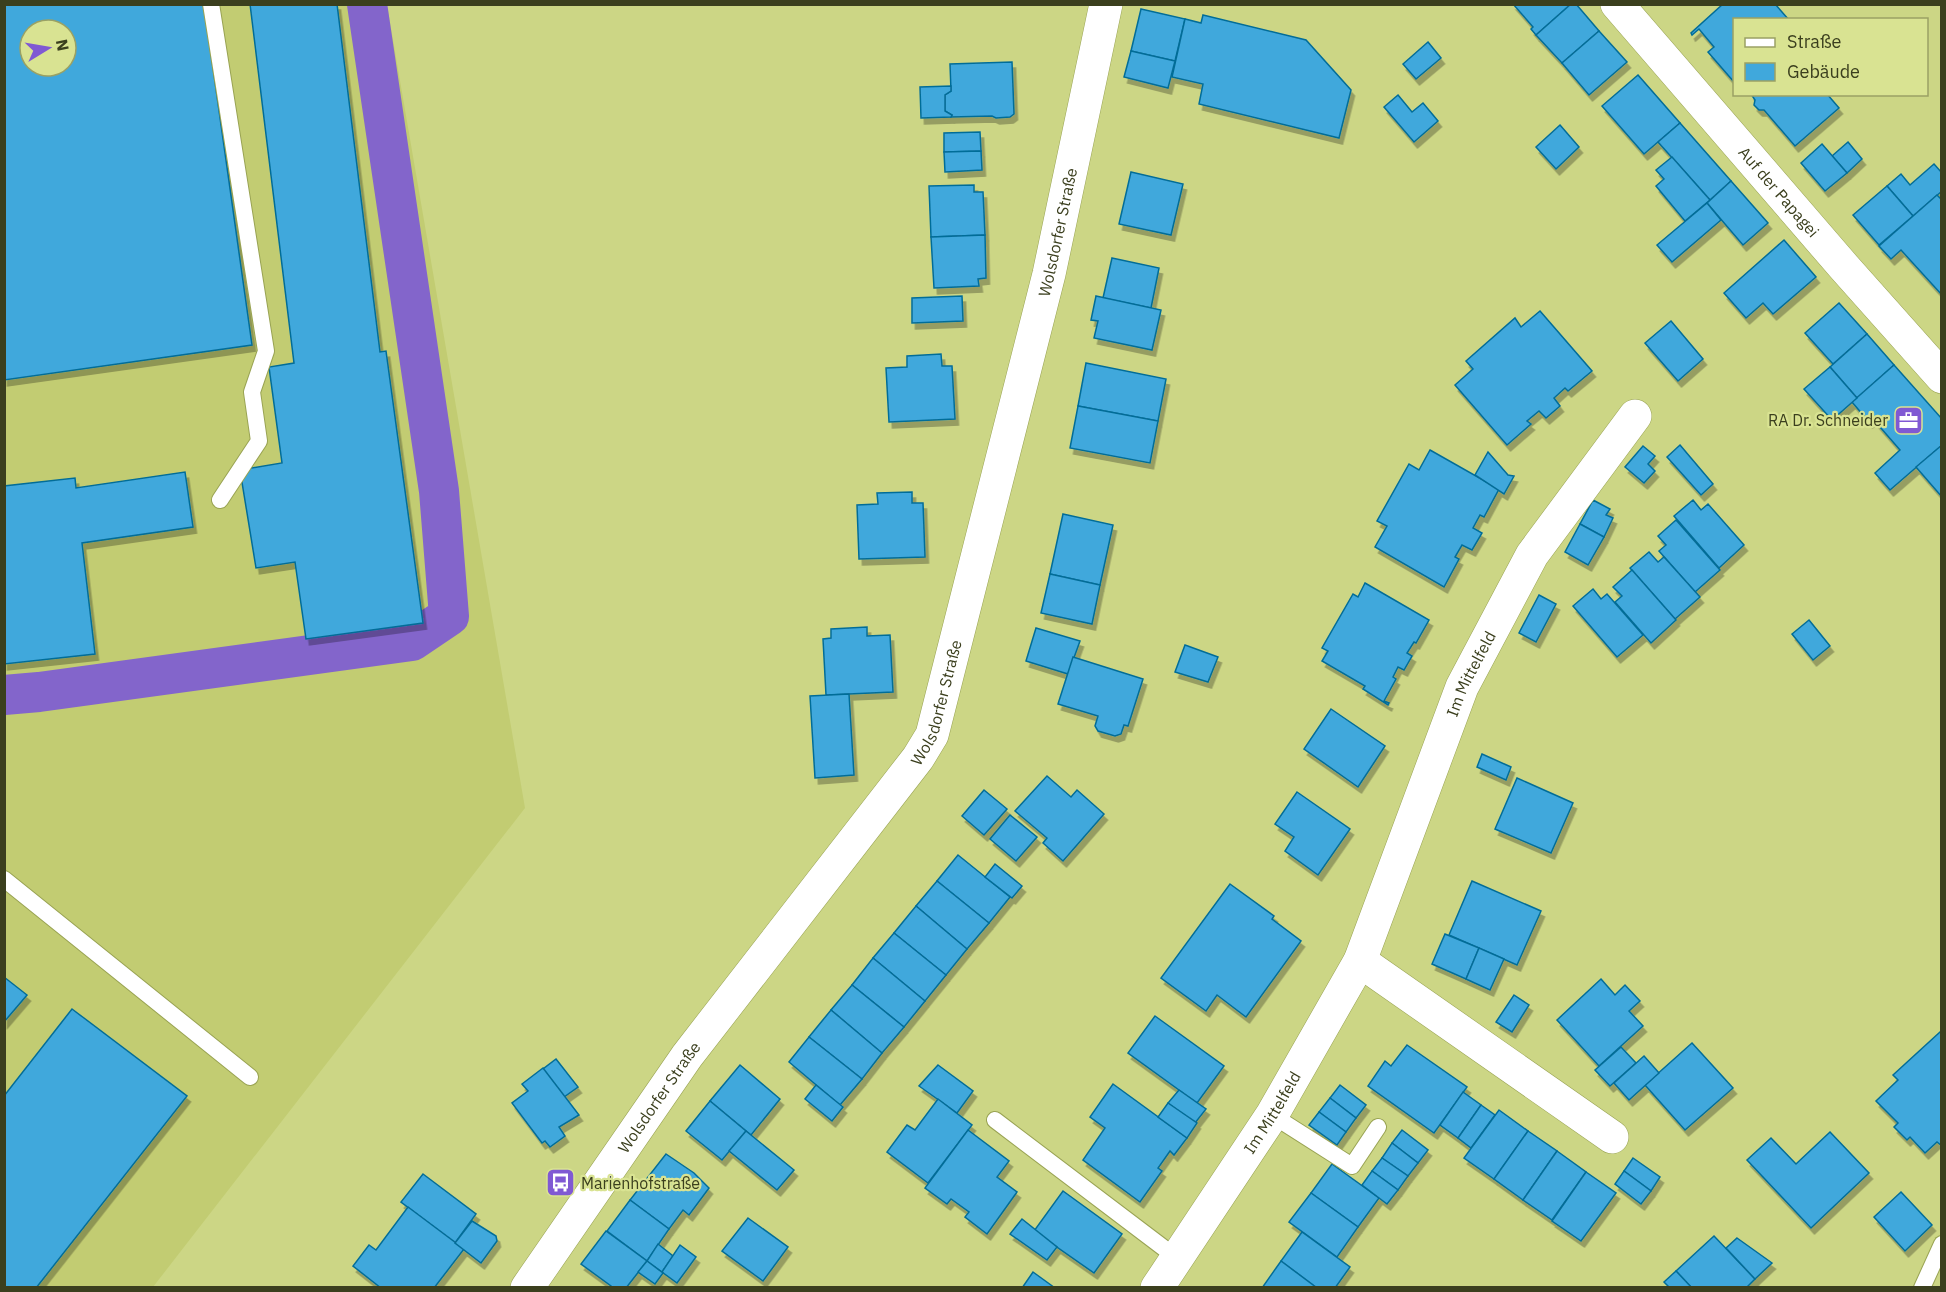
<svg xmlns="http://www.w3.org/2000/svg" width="1946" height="1292" font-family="'IBM Plex Sans',sans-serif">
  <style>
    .built { fill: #c2cc72; fill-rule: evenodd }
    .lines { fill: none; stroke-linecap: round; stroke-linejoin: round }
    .canal { stroke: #8365cb; stroke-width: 40 }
    .building { fill: #40a8dc; stroke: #066d98; stroke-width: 1.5; fill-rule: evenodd; filter: url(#shadow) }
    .lane-casing { stroke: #99a353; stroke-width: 18 }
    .street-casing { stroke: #99a353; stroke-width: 34 }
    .secondary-casing { stroke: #99a353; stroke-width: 34 }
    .lane { stroke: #fff; stroke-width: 16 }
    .street { stroke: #fff; stroke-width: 33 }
    .secondary { stroke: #fff; stroke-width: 33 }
    .labels { text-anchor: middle; stroke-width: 4.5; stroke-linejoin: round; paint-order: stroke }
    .street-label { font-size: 16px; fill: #3b3f1e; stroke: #d9e392 }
    .poi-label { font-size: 16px; fill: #3b3f1e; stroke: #d9e392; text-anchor: end }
  </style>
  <defs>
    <filter id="shadow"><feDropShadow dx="3.5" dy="6" stdDeviation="0" flood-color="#0004"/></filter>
  </defs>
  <rect width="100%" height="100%" fill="#ccd685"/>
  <path class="built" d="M5,5H387L525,808L153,1287L5,1288ZM30,30H66V66H30Z"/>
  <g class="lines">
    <polyline class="canal" points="4,695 39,692 412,641 449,616 439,491 367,4"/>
  </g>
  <g class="building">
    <path d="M4,4H204L252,345L4,380ZM30,30H66V66H30Z"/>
    <polygon points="250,4 337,4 380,352 386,351 423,623 306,639 295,562 256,568 240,470 282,463 269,367 294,363"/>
    <polygon points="1513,4 1571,4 1536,35 1531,29 1533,27"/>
    <polygon points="1571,4 1576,4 1599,31 1562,63 1536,35"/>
    <polygon points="1723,4 1775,4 1789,20 1734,20 1734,82 1708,52 1714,47 1699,29 1692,35 1691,33"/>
    <polygon points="1141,9 1185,19 1175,61 1131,51"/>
    <polygon points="1203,15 1306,40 1351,90 1339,138 1199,104 1203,84 1172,77 1185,19 1201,23"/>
    <polygon points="1599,31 1627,62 1589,95 1562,63"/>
    <polygon points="1428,42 1441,58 1416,79 1403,64"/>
    <polygon points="1131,51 1175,61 1168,88 1124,77"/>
    <polygon points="1012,62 1014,114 1010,117 996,118 992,116 951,117 952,115 945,111 945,95 951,91 950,64"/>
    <polygon points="1638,75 1680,123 1644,154 1602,106"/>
    <polygon points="951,86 951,91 945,95 945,111 952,115 951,117 921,118 920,87"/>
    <polygon points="1751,94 1827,94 1839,108 1795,146 1764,110 1759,110 1754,105 1755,100"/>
    <polygon points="1398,95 1412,112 1423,103 1438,121 1414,142 1384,107"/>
    <polygon points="1680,123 1731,181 1710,200 1658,142"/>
    <polygon points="1560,125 1579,147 1556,169 1536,147"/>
    <polygon points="980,132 981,151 944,152 944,133"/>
    <polygon points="1848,142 1862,159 1847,173 1832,156"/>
    <polygon points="1822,144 1847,173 1825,191 1801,163"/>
    <polygon points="981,151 982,170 945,172 944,152"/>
    <polygon points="1672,157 1710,200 1685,221 1656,186 1664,179 1656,170"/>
    <polygon points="1934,164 1942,173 1942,191 1913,216 1887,186 1901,174 1910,185"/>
    <polygon points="1131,172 1183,184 1171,235 1119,224"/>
    <polygon points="1731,181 1768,223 1743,245 1707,203"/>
    <polygon points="974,185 974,192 983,192 985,235 931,237 929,186"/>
    <polygon points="1887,186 1913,216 1879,245 1853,215"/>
    <polygon points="1937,195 1942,200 1942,295 1901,250 1891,259 1879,246"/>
    <polygon points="1707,203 1721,220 1672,262 1657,245"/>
    <polygon points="985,235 986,278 978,279 979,286 934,288 931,237"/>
    <polygon points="1784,240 1816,277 1773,314 1763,303 1746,318 1724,293"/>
    <polygon points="1112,258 1159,268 1151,308 1103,298"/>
    <polygon points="962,296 963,321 912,323 912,298"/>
    <polygon points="1096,296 1161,310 1152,350 1094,338 1098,321 1091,320"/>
    <polygon points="1839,303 1867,334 1833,364 1805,333"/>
    <polygon points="1540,311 1592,371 1568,391 1565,388 1554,398 1560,406 1546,418 1539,411 1527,421 1531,424 1507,445 1455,385 1473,369 1466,361 1515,318 1521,327"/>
    <polygon points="1671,321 1703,359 1678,381 1645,343"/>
    <polygon points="1867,334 1894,365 1857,398 1830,367"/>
    <polygon points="941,354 942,366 952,366 955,419 889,422 886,368 907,367 907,356"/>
    <polygon points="1086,363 1166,379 1158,421 1078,406"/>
    <polygon points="1894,365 1942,419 1942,445 1890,490 1875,473 1900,450 1873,419 1869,422 1852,402"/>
    <polygon points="1830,367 1857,398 1832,420 1804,389"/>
    <polygon points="1078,406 1158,421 1150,463 1070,448"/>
    <polygon points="1680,445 1713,484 1701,495 1667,457"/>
    <polygon points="1942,445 1942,497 1916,467"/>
    <polygon points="1643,446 1655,456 1648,464 1655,471 1644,483 1625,467"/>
    <polygon points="1430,450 1499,489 1484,517 1480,515 1473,528 1482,533 1472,550 1462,545 1455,557 1459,559 1444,587 1375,547 1387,526 1377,521 1409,464 1419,470"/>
    <polygon points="1488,452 1508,475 1514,476 1504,494 1475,475"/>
    <polygon points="185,472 193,527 82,543 95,654 4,664 4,486 75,478 76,488"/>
    <polygon points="912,492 912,503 923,503 925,557 859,559 857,505 878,504 877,493"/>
    <polygon points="1593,500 1610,509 1606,515 1613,518 1604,537 1580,524"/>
    <polygon points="1693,500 1701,510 1708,504 1744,545 1719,568 1674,516"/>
    <polygon points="1063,514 1113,525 1100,585 1050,574"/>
    <polygon points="1676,520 1720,570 1695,592 1659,551 1666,545 1658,536"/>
    <polygon points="1580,524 1604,537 1588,565 1565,552"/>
    <polygon points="1649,552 1658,562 1664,557 1700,597 1675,619 1630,568"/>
    <polygon points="1632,570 1676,620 1651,643 1615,602 1622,596 1613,587"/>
    <polygon points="1050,574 1100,585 1092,624 1041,613"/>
    <polygon points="1365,583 1429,620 1416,643 1414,642 1407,653 1412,656 1404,670 1398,667 1393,677 1396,679 1384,701 1389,703 1388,705 1363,689 1365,686 1322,661 1328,651 1322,648 1353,594 1358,597"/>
    <polygon points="1593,589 1601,599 1607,594 1643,635 1617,657 1573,606"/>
    <polygon points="1539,595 1556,604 1536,642 1519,633"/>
    <polygon points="1809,620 1830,646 1813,660 1792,634"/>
    <polygon points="867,627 867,636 890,635 893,692 826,695 823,639 831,638 831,629"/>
    <polygon points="1036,628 1080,641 1068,674 1026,661"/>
    <polygon points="1185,645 1218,657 1208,682 1175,672"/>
    <polygon points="1073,657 1143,679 1128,726 1124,725 1121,734 1115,736 1098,731 1095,726 1098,716 1058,704"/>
    <polygon points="849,694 854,775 815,778 810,696"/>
    <polygon points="1331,709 1385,746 1358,787 1304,749"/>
    <polygon points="1482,754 1511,767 1506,780 1477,767"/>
    <polygon points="1047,776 1071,797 1077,790 1104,814 1063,861 1043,843 1047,838 1015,811"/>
    <polygon points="1517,778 1573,803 1551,853 1495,829"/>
    <polygon points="984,790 1007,809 984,835 962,816"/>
    <polygon points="1297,792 1350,829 1318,875 1285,851 1294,837 1275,824"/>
    <polygon points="1010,815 1037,837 1016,861 990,839"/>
    <polygon points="958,855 1010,897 989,923 937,881"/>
    <polygon points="995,864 1022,886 1012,898 985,877"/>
    <polygon points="937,881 989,923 967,949 916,906"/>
    <polygon points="1472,881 1541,911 1517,965 1449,935"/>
    <polygon points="1230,884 1274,916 1272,919 1301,941 1246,1017 1217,995 1206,1011 1161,978"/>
    <polygon points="916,906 967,949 946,975 894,933"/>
    <polygon points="894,933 946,975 925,1001 873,958"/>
    <polygon points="1445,934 1479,948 1466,979 1432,964"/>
    <polygon points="1479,948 1504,959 1490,990 1466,979"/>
    <polygon points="873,958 925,1001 904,1027 852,985"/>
    <polygon points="4,977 27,995 4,1022"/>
    <polygon points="1601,979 1615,995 1625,985 1640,1001 1629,1011 1643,1026 1599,1066 1557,1020"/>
    <polygon points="852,985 904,1027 882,1053 831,1010"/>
    <polygon points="1514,995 1529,1005 1512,1032 1496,1022"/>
    <polygon points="72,1009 187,1096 36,1288 4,1288 4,1096"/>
    <polygon points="831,1010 882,1053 862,1079 809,1037"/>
    <polygon points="1155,1016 1224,1066 1197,1103 1128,1053"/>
    <polygon points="1940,1032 1942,1034 1942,1146 1937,1142 1925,1153 1910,1137 1907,1140 1894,1127 1898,1123 1876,1101 1898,1080 1893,1075"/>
    <polygon points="809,1037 862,1079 840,1105 789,1062"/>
    <polygon points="1692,1043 1733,1088 1685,1130 1645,1085"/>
    <polygon points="1407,1045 1467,1087 1434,1133 1368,1086 1385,1061 1391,1066"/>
    <polygon points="1621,1047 1636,1063 1610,1086 1595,1070"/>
    <polygon points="1644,1056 1659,1073 1629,1100 1614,1083"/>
    <polygon points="556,1059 578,1087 564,1097 543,1069"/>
    <polygon points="740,1065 780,1099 751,1135 710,1101"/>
    <polygon points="938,1065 973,1091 957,1113 919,1086"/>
    <polygon points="543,1068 579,1115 559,1127 565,1136 550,1147 545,1141 542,1143 512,1103 528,1091 522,1084"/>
    <polygon points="1113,1084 1187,1138 1174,1155 1170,1151 1158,1168 1162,1171 1140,1202 1083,1160 1105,1128 1090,1117"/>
    <polygon points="816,1085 843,1107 832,1121 805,1099"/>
    <polygon points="1340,1085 1366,1105 1356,1118 1330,1098"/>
    <polygon points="1179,1090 1206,1109 1195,1123 1168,1103"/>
    <polygon points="1463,1092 1481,1105 1458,1138 1440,1125"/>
    <polygon points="1330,1098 1356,1118 1346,1132 1319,1112"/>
    <polygon points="938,1099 972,1125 928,1183 887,1152 907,1125 915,1130"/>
    <polygon points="710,1101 746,1131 722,1160 686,1131"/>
    <polygon points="1168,1103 1197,1123 1187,1138 1158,1117"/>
    <polygon points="1481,1105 1495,1115 1471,1148 1458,1138"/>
    <polygon points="1499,1110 1528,1131 1494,1179 1464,1158"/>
    <polygon points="1319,1112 1346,1132 1337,1145 1309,1125"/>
    <polygon points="968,1130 1009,1161 997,1177 1017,1192 987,1234 965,1217 969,1212 951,1199 947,1204 925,1188"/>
    <polygon points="1402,1130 1428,1150 1418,1163 1392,1143"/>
    <polygon points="746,1131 794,1170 777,1190 729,1151"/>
    <polygon points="1528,1131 1557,1151 1523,1200 1494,1179"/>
    <polygon points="1830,1132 1869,1173 1811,1228 1747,1160 1771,1138 1796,1164"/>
    <polygon points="1392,1143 1418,1163 1408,1176 1382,1158"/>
    <polygon points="1557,1151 1586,1172 1552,1220 1523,1200"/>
    <polygon points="666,1154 694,1173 709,1188 689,1215 683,1210 669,1229 630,1200"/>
    <polygon points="1382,1158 1408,1176 1398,1190 1372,1171"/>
    <polygon points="1633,1158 1660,1177 1651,1191 1624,1171"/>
    <polygon points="1332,1164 1379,1198 1358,1227 1311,1193"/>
    <polygon points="1372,1171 1398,1190 1387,1204 1362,1185"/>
    <polygon points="1624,1171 1651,1191 1641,1204 1615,1184"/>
    <polygon points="1586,1172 1616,1193 1581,1241 1552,1221"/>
    <polygon points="423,1174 476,1214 455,1243 401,1202"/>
    <polygon points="1063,1191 1122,1234 1094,1273 1034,1231"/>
    <polygon points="1901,1192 1932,1225 1905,1251 1874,1217"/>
    <polygon points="1311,1193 1358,1227 1337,1257 1289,1222"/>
    <polygon points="630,1200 669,1229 647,1261 607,1231"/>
    <polygon points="408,1207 464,1249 434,1288 381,1288 353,1266 369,1245 376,1250"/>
    <polygon points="748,1218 788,1247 763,1281 722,1251"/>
    <polygon points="1022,1219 1057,1247 1047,1260 1010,1234"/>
    <polygon points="472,1221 496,1236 497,1241 481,1263 455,1243"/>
    <polygon points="606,1231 647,1261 626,1288 610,1288 611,1286 581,1264"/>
    <polygon points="1302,1232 1350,1267 1335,1288 1317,1288 1281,1261"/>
    <polygon points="1714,1236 1755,1279 1746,1288 1692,1288 1676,1271"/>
    <polygon points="1737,1238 1772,1263 1755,1279 1726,1248"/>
    <polygon points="658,1244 673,1256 662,1272 647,1261"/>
    <polygon points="680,1245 696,1257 677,1283 662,1272"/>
    <polygon points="647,1261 663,1273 655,1284 638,1272"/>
    <polygon points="1281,1261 1317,1288 1262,1288"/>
    <polygon points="1676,1271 1692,1288 1670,1288 1664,1282"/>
    <polygon points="1033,1272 1055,1288 1022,1288"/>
  </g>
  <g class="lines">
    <defs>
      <g id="lane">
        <polyline points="211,4 266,351 252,392 259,441 220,500"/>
        <polyline points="4,879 250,1077"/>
        <polyline points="1272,1115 1352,1166 1378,1127"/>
        <polyline points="995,1120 1177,1258"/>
        <polyline points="1922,1288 1942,1244"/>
      </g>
      <g id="street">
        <path id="s1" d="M1617,4L1844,267L1942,377"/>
        <polyline points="1360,961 1612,1137"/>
        <path id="s2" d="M1157,1288L1272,1115L1360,961L1462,687L1532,555L1635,416"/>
      </g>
      <g id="secondary">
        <path id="s3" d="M527,1288L687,1056L918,758L932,735L1049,274L1106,4"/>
      </g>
    </defs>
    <use href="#lane" class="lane-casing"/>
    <use href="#street" class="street-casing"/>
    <use href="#secondary" class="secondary-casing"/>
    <use href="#lane" class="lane"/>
    <use href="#street" class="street"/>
    <use href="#secondary" class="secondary"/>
  </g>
  <defs>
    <symbol id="office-square" viewBox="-11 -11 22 22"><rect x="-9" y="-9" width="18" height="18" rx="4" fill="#8059d3" stroke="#d9e392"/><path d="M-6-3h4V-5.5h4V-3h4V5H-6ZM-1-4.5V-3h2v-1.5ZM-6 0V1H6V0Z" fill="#fff"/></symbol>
    <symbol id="bus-square" viewBox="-11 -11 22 22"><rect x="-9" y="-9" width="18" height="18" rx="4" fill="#8059d3" stroke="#d9e392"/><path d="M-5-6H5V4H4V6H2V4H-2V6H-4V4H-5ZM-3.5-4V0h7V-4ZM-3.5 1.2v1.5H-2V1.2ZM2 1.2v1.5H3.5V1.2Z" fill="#fff"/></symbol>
  </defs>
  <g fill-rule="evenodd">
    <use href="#office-square" x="1892" y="404" width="33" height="33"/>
    <use href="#bus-square" x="544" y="1166" width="33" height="33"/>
  </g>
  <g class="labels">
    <g class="street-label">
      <text dy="6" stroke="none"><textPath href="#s1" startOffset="248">Auf der Papagei</textPath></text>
      <text dy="6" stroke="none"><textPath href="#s3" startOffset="1204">Wolsdorfer Straße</textPath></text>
      <text dy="6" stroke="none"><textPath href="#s2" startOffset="693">Im Mittelfeld</textPath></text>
      <text dy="6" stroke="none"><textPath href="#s3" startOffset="718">Wolsdorfer Straße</textPath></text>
      <text dy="6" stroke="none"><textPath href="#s3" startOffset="232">Wolsdorfer Straße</textPath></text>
      <text dy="6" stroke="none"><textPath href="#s2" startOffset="210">Im Mittelfeld</textPath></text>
    </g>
    <g class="poi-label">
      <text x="1888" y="426">RA Dr. Schneider</text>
      <text x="581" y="1189" text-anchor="start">Marienhofstraße</text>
    </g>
  </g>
  <rect width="1946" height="1292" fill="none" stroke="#3b3f1e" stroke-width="12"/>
  <rect x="1733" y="18" width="195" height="78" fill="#d9e392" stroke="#9aa164" stroke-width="1.5"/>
  <rect x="1745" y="38" width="30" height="9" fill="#ffffff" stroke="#9aa164" stroke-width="1.5"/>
  <text x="1787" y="48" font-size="18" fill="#3b3f1e">Straße</text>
  <rect x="1745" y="63" width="30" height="18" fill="#40a8dc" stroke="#9aa164" stroke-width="1.5"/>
  <text x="1787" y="78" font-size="18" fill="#3b3f1e">Gebäude</text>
  <g transform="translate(48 48) rotate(79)"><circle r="28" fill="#d9e392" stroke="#9aa164" stroke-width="1.5"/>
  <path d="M0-4.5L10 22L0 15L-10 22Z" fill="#8059d3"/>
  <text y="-9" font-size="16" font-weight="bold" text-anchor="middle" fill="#3b3f1e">N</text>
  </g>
</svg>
